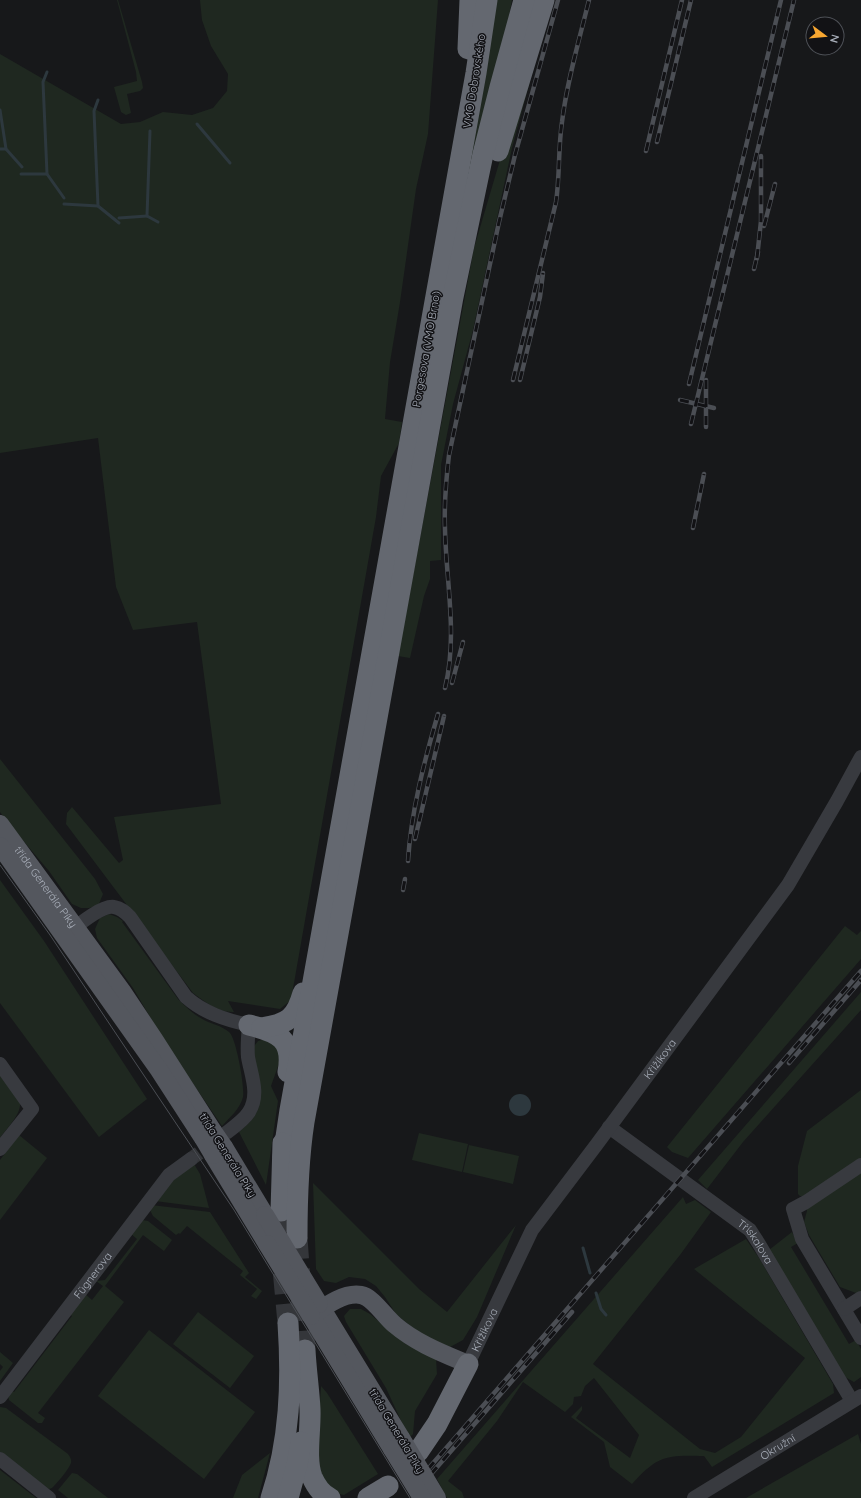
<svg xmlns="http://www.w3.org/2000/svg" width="861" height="1498" font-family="Quicksand,sans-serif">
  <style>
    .green { fill: #1f2820 }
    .water { fill: #2d383e }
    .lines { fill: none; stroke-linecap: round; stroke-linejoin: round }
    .stream { stroke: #2d383e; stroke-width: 3 }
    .minor-tunnel { stroke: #34363a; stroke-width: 14; stroke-dasharray: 14 7; stroke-linecap: butt }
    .highway-tunnel { stroke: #34363a; stroke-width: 21; stroke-dasharray: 21 10; stroke-linecap: butt }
    .minor { stroke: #383a3f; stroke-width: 14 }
    .major { stroke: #54575e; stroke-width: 18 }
    .highway { stroke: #646870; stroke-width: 21 }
    .tram { stroke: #4b4e54; stroke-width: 1 }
    .rail-casing { stroke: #4b4e54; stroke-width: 4.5 }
    .rail { stroke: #121215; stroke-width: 3; stroke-dasharray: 9; stroke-linecap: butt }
    .major-bridge { stroke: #54575e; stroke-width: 18 }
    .labels { text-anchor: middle; stroke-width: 3; stroke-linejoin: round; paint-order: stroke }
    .street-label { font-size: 11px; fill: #a9afba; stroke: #121215 }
  </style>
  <rect width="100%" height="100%" fill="#17181a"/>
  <g class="green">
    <polygon points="117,0 118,0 142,82 143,88 140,91 127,94 131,113 126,115 121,112 114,87 137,81 136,72"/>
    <path d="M200,0H438L428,134L416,189L400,302L390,362L385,419L402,422L399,443L381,476L376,517L291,1000L280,1009L228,1001L234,1012C218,1013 205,1002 193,993L66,824L67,813L72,807L119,863L123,860L114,817L221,804L197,622L133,630L116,587L98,438L0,453V54L121,124L140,122L163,112L192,115L213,108L227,91L228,74L211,46L202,20Z"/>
    <polygon points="492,0 512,0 503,49 417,434"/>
    <polygon points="552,0 512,148 473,330 453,404 441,465 441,560 430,561 430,579 424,596 410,658 398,656 474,248 505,143"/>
    <polygon points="0,759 95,879 103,894 98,906 89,908 81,908 72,904 49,871 14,830 0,812"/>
    <polygon points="0,880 44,941 147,1099 99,1137 0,1003"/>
    <path d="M109,914L117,917L123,921L122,922L178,999C186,1007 194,1015 204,1020C212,1024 222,1026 229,1032C236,1037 245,1087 243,1097C240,1109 230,1117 222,1126L166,1044L133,988L97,938L95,929L100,918Z"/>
    <polygon points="845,926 857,935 861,931 861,959 688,1158 672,1152 667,1147"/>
    <polygon points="861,992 861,1010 743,1142 707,1189 698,1180"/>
    <path d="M269,1038L282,1055L271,1086L278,1101L266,1185L239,1132C246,1126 253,1120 257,1111C264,1097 255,1065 252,1049L258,1041Z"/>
    <path d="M0,1071C5,1078 16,1089 19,1096C25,1112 8,1126 0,1138Z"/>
    <polygon points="861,1090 861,1301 856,1293 840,1287 809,1235 804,1222 807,1211 804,1196 800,1196 798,1194 798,1166 807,1131"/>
    <polygon points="419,1133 468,1144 462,1172 412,1160"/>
    <polygon points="19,1135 47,1158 0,1220 0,1160"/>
    <polygon points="469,1145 519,1156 513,1184 463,1172"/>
    <polygon points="194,1164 200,1174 209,1208 155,1201 171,1182"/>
    <polygon points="313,1183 419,1289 447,1312 516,1225 477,1317 463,1340 450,1347 420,1334 396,1314 385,1297 376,1286 365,1279 349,1277 336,1283 324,1281 316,1269"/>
    <path d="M683,1197L686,1204L695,1200L711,1212L680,1255L593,1364L700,1449L715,1453L741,1437L805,1358L694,1269L746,1239L759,1258L833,1384L834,1393L712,1467L704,1456C667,1455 658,1455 632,1484L610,1467L604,1442L571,1417L582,1406V1410L576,1418L630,1458L639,1435L594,1378L585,1386L581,1396L574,1397L573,1404L565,1412L523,1382L497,1421L448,1481L462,1492L464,1498H447L437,1479Z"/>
    <polygon points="151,1205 210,1212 249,1273 245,1277 262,1291 256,1299 251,1296 257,1289 240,1275 243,1271 187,1226 180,1234 179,1233 176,1235 153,1216 150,1210"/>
    <polygon points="142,1220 148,1221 172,1240 164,1251 143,1235 105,1286 124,1302 38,1413 45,1418 42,1423 38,1423 9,1400 8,1395 11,1390 14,1392 72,1316 69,1314 84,1293 92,1300 103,1286 96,1281 105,1280 137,1239 130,1233"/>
    <polygon points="792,1232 798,1243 791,1247 849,1344 856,1340 861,1349 861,1377 854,1382 845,1377 769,1250"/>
    <polygon points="350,1309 361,1309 370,1314 406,1344 436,1359 437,1374 415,1411 413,1434 409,1438 386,1388 346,1322 344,1316"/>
    <polygon points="198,1312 254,1356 230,1388 173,1344"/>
    <polygon points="149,1330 255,1412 204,1479 98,1396"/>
    <polygon points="0,1352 13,1363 0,1381 0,1371 3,1367 0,1364"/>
    <path d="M321,1386L327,1393L378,1474L344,1495C338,1494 329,1489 325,1484C314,1469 320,1406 321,1386Z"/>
    <path d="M0,1407L6,1408L68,1454C70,1457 72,1460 71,1463C69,1469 57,1483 52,1488L49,1489L0,1455Z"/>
    <polygon points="858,1434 861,1444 861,1498 746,1498"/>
    <polygon points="270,1453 258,1498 233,1498 242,1475"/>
    <polygon points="0,1470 36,1498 0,1498"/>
    <polygon points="72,1473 77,1474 108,1498 68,1498 58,1490"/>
  </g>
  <circle class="water" cx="520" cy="1105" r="11"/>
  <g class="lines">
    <g class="stream">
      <polyline points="47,72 43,82 47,174 64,198"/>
      <polyline points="98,100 94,111 98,206 119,223"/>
      <polyline points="0,110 6,149 22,167"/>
      <polyline points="197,124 230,163"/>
      <polyline points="150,131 147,216 158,222"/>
      <polyline points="0,149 6,149"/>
      <polyline points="21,174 47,174"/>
      <polyline points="64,204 98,206"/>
      <polyline points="119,218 147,216"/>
      <polyline points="583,1248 590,1273"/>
      <polyline points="596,1293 601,1309 606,1315"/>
    </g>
    <polyline class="minor-tunnel" points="191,1159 199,1153"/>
    <g class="highway-tunnel">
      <polyline points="281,1211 282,1258 288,1323"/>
      <polyline points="297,1238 305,1350"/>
    </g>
    <g class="minor">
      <path d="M68,933C78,925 102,905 114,907C121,908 125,912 130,917L186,997C204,1013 226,1020 249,1025C248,1036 247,1046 248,1057C251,1075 260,1094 249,1112C244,1120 234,1127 226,1133"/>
      <polyline points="0,1064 32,1109 0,1149"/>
      <path id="s1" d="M609,1127L750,1230L759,1244L852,1401"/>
      <polyline points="861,1165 806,1202 793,1209 802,1239 861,1338"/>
      <polyline points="844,1309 861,1298"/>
      <path id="s2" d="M468,1364L532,1230L597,1144L788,885L837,801L861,757"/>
      <path id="s3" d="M0,1397L169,1175L191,1159"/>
      <polyline points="0,1459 49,1498"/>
      <path id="s4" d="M694,1498L861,1396"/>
    </g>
    <g class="major">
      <path id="s5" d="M0,824L122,991L154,1039L213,1131"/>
      <polyline points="0,846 159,1070 203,1138"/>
      <polyline points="224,1147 265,1215"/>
      <polyline points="213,1155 267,1244"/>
      <polyline points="319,1304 401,1438"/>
      <path d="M392,1449L311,1316C324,1307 343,1292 361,1295C373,1297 385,1317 395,1325C416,1343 442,1353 468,1364"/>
    </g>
    <g class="highway">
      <polyline points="468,49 470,0"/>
      <polyline points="498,151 544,0"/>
      <path d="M249,1025C278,1032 294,1039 288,1072"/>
      <path d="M262,1028C288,1024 296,1018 303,993"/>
      <polyline points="283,1157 290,1110 476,73 487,0"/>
      <polyline points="281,1211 283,1143"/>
      <path d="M297,1238C297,1199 298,1161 304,1122L453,297L483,154L500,87L524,0"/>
      <path d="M305,1350C306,1370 309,1390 310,1409C311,1430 305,1458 312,1477C316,1486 321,1494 330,1498"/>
      <polyline points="418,1452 437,1424 468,1364"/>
      <path d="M271,1498C290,1441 292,1382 288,1323"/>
      <polyline points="288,1498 297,1465 301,1442"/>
      <polyline points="368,1498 388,1486"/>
    </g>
    <polyline class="tram" points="0,865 50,935 234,1210 410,1498"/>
    <defs>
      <g id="rail">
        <polyline points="657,142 691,0"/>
        <polyline points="646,151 682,0"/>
        <polyline points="764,226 775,184"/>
        <polyline points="757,258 761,221 761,156"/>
        <polyline points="754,269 758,252"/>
        <path d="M513,380L556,202C560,175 558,149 562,122C567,81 579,41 589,0"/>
        <polyline points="520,380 540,297 543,273"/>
        <polyline points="706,380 706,427"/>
        <polyline points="689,384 781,0"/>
        <polyline points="680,400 714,408"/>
        <polyline points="691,424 794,0"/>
        <polyline points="693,528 704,474"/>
        <polyline points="452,683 463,642"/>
        <path d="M445,688C458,636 446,582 445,529C444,504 446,480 449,455L499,222L515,155L558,0"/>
        <polyline points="415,839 444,716"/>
        <path d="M408,861C411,812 424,762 438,714"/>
        <polyline points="403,890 405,879"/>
        <polyline points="789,1063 861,980"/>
        <polyline points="428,1469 861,971"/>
        <polyline points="431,1474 572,1312"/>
      </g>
    </defs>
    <use href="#rail" class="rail-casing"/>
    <use href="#rail" class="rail"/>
    <g class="major-bridge">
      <polyline points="213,1131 224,1147"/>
      <polyline points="203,1138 213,1155"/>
      <polyline points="265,1215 319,1304"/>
      <polyline points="267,1244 311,1316"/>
      <polyline points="401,1438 437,1498"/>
      <polyline points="392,1449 422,1498"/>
    </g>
  </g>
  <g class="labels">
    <g class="street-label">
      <text transform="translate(474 81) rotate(-81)" y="4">VMO Dobrovského</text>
      <text transform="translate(426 349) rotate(-80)" y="4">Porgesova (VMO Brno)</text>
      <text dy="4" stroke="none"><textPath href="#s5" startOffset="78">třída Generála Píky</textPath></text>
      <text dy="4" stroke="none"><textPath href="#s2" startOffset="362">Křižíkova</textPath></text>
      <text transform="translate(228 1155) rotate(58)" y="4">třída Generála Píky</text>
      <text dy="4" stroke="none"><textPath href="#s1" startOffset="187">Třískalova</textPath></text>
      <text dy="4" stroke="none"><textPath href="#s3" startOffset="153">Fügnerova</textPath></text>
      <text dy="4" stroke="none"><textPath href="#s2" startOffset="38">Křižíkova</textPath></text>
      <text transform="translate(397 1431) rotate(59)" y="4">třída Generála Píky</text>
      <text dy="4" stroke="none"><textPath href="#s4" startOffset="98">Okružní</textPath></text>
    </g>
  </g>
  <g transform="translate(825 36) rotate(106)"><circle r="19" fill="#121215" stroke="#4e5157"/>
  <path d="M0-3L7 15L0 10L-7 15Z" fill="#f8a731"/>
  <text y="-6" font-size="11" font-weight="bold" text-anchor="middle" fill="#a9afba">N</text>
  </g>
</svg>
